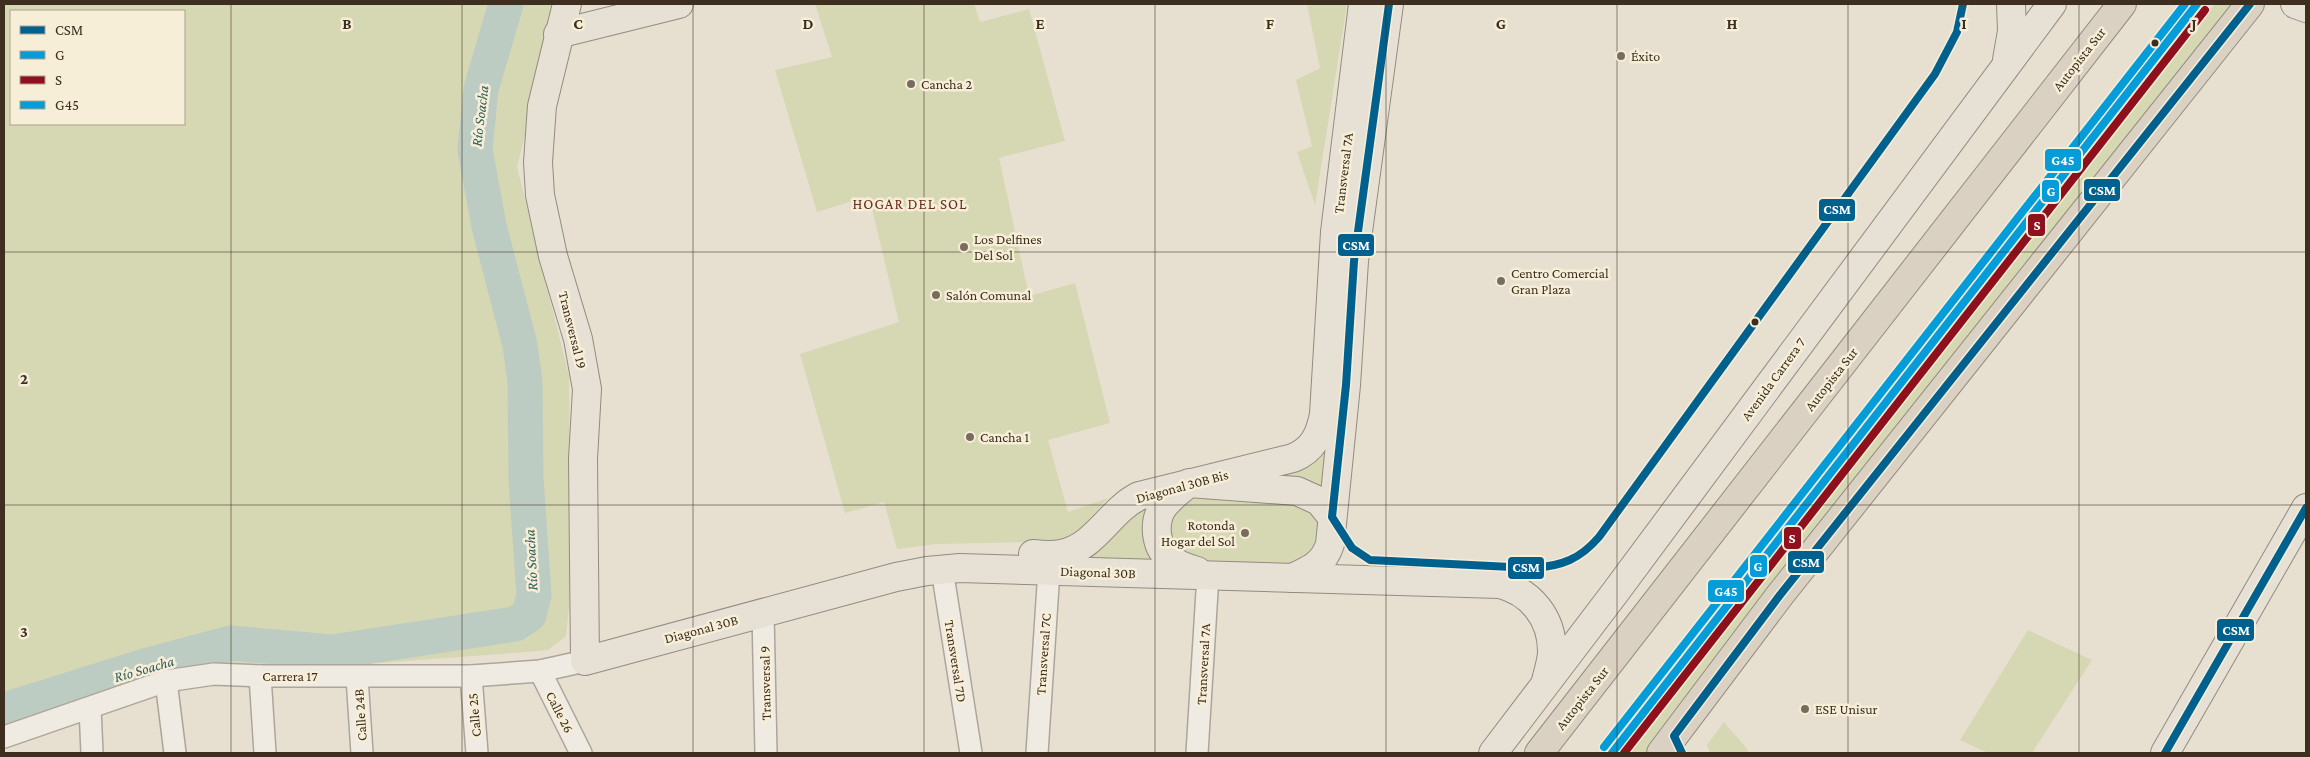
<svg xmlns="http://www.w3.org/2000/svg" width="2310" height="757" font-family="'Crimson Pro',serif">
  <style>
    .green { fill: #d6d7b3; fill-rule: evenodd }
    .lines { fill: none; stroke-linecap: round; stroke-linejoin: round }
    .river { stroke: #bcccc2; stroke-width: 35 }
    .minor-casing { stroke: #ada599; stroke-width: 24 }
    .major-casing { stroke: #928b80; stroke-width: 30 }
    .highway-casing { stroke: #928b80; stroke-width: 30 }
    .minor { stroke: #efebe3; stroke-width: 21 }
    .major { stroke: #e6e1d4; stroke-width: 28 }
    .highway { stroke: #dad1c2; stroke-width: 28 }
    .bus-1-casing { stroke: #f7eed8; stroke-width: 11 }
    .bus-2-casing { stroke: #f7eed8; stroke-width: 11 }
    .bus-3-casing { stroke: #f7eed8; stroke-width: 11 }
    .bus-4-casing { stroke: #f7eed8; stroke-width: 11 }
    .bus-1 { stroke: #00618e; stroke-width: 8 }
    .bus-2 { stroke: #049dd9; stroke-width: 8 }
    .bus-3 { stroke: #8e101c; stroke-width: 8 }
    .bus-4 { stroke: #049dd9; stroke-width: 8 }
    .grid { fill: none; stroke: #3d2e20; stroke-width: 1; stroke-opacity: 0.55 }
    .bus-dot { fill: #3d2e20; stroke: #f7eed8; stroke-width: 2 }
    .poi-dot { fill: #786c5e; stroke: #f7eed8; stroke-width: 2 }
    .labels { text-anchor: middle; stroke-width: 5; stroke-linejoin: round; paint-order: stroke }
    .poi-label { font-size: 14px; fill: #3d2e20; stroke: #f7eed8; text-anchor: start }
    .street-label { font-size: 14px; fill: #3d2e20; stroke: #f7eed8 }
    .water-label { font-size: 15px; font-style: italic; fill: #2f5d5a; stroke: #f7eed8 }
    .neighbourhood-label { font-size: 15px; letter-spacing: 1px; fill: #6b2e1e; stroke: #f7eed8 }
    .grid-label { font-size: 16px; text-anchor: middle; font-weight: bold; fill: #3d2e20; stroke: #f7eed8; stroke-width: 5; stroke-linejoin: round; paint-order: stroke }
    .line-badge { stroke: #f7eed8; stroke-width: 2 }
    .badge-label { font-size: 14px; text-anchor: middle; font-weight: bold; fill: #fff }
  </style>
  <rect width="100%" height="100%" fill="#e7e0d1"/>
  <g class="green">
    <path d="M4,4H558L517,167L569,376L571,587L566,636L548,650L514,653L313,668L193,666L4,725ZM11,11H184V124H11Z"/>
    <polygon points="815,4 974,4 980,22 1029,9 1065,141 999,158 1029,296 1075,283 1110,423 1048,440 1068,512 1108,498 1069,541 936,544 897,549 884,502 845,513 800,354 899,322 869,196 817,212 775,70 832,57"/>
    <polygon points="1307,4 1347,4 1315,205 1297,152 1312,146 1296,80 1320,68"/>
    <polygon points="2215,4 2234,4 1765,590 1646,753 1624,753 2097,147"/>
    <polygon points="1330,439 1326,496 1264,481"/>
    <polygon points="1187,495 1290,502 1304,506 1321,521 1317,549 1290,567 1196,564 1183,559 1163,527"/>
    <path d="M1147,504C1142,527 1143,541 1155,562L1073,561Z"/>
    <polygon points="2028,630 2092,660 2032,753 1988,753 1960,740"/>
    <polygon points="1724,722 1748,750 1746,753 1710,753 1707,745"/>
  </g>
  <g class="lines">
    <polyline class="river" points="4,710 145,666 231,643 332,652 515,624 529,615 534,595 526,479 525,382 520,345 489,226 475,150 481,89 506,4"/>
    <defs>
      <g id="minor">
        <polyline points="942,569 971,753"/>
        <polyline points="763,613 766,753"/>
        <polyline points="540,671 581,753"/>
        <polyline points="260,676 265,753"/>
        <polyline points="471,676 477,753"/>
        <polyline points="357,677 362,753"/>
        <polyline points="166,681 175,753"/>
        <polyline points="90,708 92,753"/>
        <polyline points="4,737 166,681 214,674 260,676 471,676 540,671 585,661"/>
        <polyline points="1037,753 1050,555"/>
        <polyline points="1197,753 1208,575"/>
      </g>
      <g id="major">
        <path d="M567,4L542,106L538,162L540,195L553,256L578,339L587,389L583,459L585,661L896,577L927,571L960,568L1500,584C1531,592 1552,618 1552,651C1552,661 1548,672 1546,681"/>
        <polyline points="2295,4 2306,8"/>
        <polyline points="558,34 679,4"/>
        <polyline points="2007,60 2012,31 2011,4"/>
        <path d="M1033,554C1042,555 1052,556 1061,554C1095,548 1109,511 1139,496L1293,458C1313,450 1320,435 1324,414L1335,232L1363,4"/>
        <path d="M1197,571C1187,568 1177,565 1169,558C1155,546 1153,522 1163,507C1170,498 1180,490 1189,483L1297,491L1319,501L1332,517"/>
        <path d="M1292,578C1310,570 1324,564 1330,544L1346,385L1354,261L1389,4"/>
        <polyline points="1493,753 1614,594 2052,4"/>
        <polyline points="2165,753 2306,508"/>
      </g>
      <g id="highway">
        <polyline points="1539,753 2122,4"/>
        <polyline points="1661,753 1780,595 2250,4"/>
      </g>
    </defs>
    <use href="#minor" class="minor-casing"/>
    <use href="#major" class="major-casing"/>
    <use href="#highway" class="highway-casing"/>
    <use href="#minor" class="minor"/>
    <use href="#major" class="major"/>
    <use href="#highway" class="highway"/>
    <defs>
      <g id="bus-1">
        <path d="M1389,4L1354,261L1346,385L1332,517L1352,548L1370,560L1533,568C1562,566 1580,559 1599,537L1935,74L1957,32L1963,4"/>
        <polyline points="1682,753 1674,736 1780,595 2250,4"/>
        <polyline points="2165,753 2306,508"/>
      </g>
      <polyline id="bus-2" points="1612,753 2197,4"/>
      <polyline id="bus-3" points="1624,753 2205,10"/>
      <polyline id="bus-4" points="1604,747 2185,4"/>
    </defs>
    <use href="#bus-1" class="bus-1-casing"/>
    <use href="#bus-2" class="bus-2-casing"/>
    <use href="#bus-3" class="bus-3-casing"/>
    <use href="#bus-4" class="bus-4-casing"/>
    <use href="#bus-1" class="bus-1"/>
    <use href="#bus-2" class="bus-2"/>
    <use href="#bus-3" class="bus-3"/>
    <use href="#bus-4" class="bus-4"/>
  </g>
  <path class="grid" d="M231,4V753M462,4V753M693,4V753M924,4V753M1155,4V753M1386,4V753M1617,4V753M1848,4V753M2079,4V753M4,252H2306M4,505H2306"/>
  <g class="bus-dot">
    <circle cx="2155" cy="43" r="4.5"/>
    <circle cx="1755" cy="322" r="4.5"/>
  </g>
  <g class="poi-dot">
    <circle cx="1621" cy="56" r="5"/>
    <circle cx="911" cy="84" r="5"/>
    <circle cx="964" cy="247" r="5"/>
    <circle cx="1501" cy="281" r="5"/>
    <circle cx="936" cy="295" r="5"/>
    <circle cx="970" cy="437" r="5"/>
    <circle cx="1245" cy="533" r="5"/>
    <circle cx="1805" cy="709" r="5"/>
  </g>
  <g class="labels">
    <g class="poi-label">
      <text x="1631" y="61">Éxito</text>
      <text x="921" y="89">Cancha 2</text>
      <text x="974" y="244">Los Delfines<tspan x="974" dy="16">Del Sol</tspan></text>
      <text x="1511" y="278">Centro Comercial<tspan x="1511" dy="16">Gran Plaza</tspan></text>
      <text x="946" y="300">Salón Comunal</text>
      <text x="980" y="442">Cancha 1</text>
      <text x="1235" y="530" text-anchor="end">Rotonda<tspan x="1235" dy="16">Hogar del Sol</tspan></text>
      <text x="1815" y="714">ESE Unisur</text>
    </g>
    <g class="street-label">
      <text transform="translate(2079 59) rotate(-52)" y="5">Autopista Sur</text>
      <text transform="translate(1343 173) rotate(-83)" y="5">Transversal 7A</text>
      <text transform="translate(573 330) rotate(76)" y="5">Transversal 19</text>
      <text transform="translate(1773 379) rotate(-54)" y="5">Avenida Carrera 7</text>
      <text transform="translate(1831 379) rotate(-52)" y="5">Autopista Sur</text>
      <text transform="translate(1182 486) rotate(-15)" y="5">Diagonal 30B Bis</text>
      <text transform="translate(1098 572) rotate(2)" y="5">Diagonal 30B</text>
      <text transform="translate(701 629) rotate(-15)" y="5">Diagonal 30B</text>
      <text transform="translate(1043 654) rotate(-86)" y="5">Transversal 7C</text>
      <text transform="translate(956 661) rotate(81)" y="5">Transversal 7D</text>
      <text transform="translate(1203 664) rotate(-87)" y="5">Transversal 7A</text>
      <text x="290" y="681">Carrera 17</text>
      <text transform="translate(765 683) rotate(-91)" y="5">Transversal 9</text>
      <text transform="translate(1582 698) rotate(-52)" y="5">Autopista Sur</text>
      <text transform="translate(560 712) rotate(63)" y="5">Calle 26</text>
      <text transform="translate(360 715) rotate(-94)" y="5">Calle 24B</text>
      <text transform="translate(474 715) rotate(-95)" y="5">Calle 25</text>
    </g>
    <g class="water-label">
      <text transform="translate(480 116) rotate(-83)" y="5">Río Soacha</text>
      <text transform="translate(531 560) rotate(-93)" y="5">Río Soacha</text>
      <text transform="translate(144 669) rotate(-16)" y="5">Río Soacha</text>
    </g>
    <g class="neighbourhood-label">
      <text x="910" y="209">HOGAR DEL SOL</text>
    </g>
  </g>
  <g class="grid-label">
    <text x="347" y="29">B</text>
    <text x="578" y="29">C</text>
    <text x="808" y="29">D</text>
    <text x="1040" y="29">E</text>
    <text x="1270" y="29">F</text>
    <text x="1501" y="29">G</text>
    <text x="1732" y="29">H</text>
    <text x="1964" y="29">I</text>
    <text x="2194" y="29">J</text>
    <text x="24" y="384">2</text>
    <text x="24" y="637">3</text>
  </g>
  <g class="line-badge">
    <rect x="2044" y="148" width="38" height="24" rx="5" fill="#049dd9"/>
    <rect x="2083" y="178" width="38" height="24" rx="5" fill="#00618e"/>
    <rect x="2041" y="179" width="19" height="24" rx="5" fill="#049dd9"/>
    <rect x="1818" y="198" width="38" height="24" rx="5" fill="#00618e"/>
    <rect x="2027" y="213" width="19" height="24" rx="5" fill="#8e101c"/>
    <rect x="1337" y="233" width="38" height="24" rx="5" fill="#00618e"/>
    <rect x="1783" y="526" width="19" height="24" rx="5" fill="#8e101c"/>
    <rect x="1787" y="550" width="38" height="24" rx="5" fill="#00618e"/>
    <rect x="1749" y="554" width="19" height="24" rx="5" fill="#049dd9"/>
    <rect x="1507" y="556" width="38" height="24" rx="5" fill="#00618e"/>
    <rect x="1707" y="579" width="38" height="24" rx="5" fill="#049dd9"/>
    <rect x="2216" y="618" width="39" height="24" rx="5" fill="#00618e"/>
  </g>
  <g class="badge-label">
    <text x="2063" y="165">G45</text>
    <text x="2102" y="195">CSM</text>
    <text x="2051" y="196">G</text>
    <text x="1837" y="214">CSM</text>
    <text x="2037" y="230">S</text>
    <text x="1356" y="250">CSM</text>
    <text x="1792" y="543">S</text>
    <text x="1806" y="567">CSM</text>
    <text x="1758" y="571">G</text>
    <text x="1526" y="572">CSM</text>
    <text x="1726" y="596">G45</text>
    <text x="2236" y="635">CSM</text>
  </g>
  <rect width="2310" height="757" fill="none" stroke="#3d2e20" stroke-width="10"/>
  <rect x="10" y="10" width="175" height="115" fill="#f7eed8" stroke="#ada18e"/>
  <rect x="20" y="26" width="25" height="8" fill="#00618e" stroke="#ada18e"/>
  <text x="55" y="35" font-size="15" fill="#3d2e20">CSM</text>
  <rect x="20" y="51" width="25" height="8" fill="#049dd9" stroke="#ada18e"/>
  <text x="55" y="60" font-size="15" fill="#3d2e20">G</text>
  <rect x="20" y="76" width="25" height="8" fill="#8e101c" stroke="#ada18e"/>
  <text x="55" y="85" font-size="15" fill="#3d2e20">S</text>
  <rect x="20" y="101" width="25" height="8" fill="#049dd9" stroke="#ada18e"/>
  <text x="55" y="110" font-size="15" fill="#3d2e20">G45</text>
</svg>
